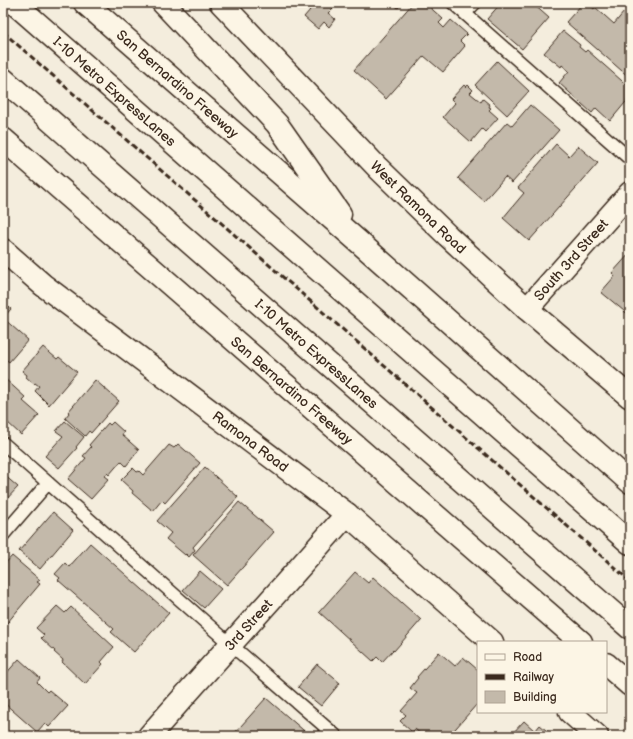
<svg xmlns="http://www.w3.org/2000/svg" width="633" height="739" font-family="'Balsamiq Sans',sans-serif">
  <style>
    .building { fill: #c3b9aa; stroke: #3b2a1e }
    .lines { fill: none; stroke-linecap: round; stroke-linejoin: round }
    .service-casing { stroke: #3b2a1e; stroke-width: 15 }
    .minor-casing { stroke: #3b2a1e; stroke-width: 25 }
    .motorway-casing { stroke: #3b2a1e; stroke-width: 25 }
    .service { stroke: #fcf5e5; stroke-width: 12 }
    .minor { stroke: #fcf5e5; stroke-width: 22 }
    .motorway { stroke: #fcf5e5; stroke-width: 22 }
    .rail { stroke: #3b2a1e; stroke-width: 3; stroke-dasharray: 6 3; stroke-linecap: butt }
    .labels { text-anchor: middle; stroke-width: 3; stroke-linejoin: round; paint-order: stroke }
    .street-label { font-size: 14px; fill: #3b2a1e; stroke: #fcf5e5 }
  </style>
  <rect width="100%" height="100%" fill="#f4eddd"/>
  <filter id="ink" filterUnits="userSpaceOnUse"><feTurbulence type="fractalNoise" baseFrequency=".025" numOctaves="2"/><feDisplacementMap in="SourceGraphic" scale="8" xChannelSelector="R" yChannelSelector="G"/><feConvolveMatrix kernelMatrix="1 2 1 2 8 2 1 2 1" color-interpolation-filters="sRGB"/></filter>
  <g filter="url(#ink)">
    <g class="building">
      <polygon points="302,3 333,3 331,6 333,8 328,13 335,19 329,27 324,22 318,29 304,17 310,10"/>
      <polygon points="392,3 403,3 398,8"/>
      <polygon points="413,3 425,3 443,19 439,23 444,28 451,20 467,34 460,41 465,46 443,72 424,56 386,99 354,70"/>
      <polygon points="501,3 532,3 549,18 522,49 487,19"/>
      <polygon points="583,3 587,3 594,9 595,7 614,24 624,12 630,18 630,78 566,22"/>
      <polygon points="563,31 580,45 579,47 585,52 587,50 630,88 630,97 610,121 596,108 592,113 559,83 569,71 562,65 561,67 544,53"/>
      <polygon points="497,61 529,91 507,115 475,85"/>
      <polygon points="464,85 466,87 468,85 473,90 470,93 481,102 483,99 490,105 489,107 491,108 489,110 498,118 485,132 482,129 471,142 443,117 455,103 451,99"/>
      <polygon points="530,105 559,130 512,183 505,177 484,201 458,178 507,122 512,126"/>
      <polygon points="556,144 569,156 578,146 598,163 529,241 503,218 524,193 518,188"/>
      <polygon points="630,253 630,316 601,292 615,276 612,273"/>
      <polygon points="3,301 11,309 3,318 28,340 9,362 3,357"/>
      <polygon points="43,347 57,359 59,357 77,372 49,405 35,391 39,386 35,383 34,384 26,377 27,375 22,371"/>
      <polygon points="3,377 26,398 23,401 39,415 21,435 6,421 3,424"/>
      <polygon points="95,380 119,401 91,433 89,431 85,436 65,418 69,413 68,412"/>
      <polygon points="65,421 84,437 76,447 77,448 59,468 45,456 63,436 56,431"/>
      <polygon points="113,422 124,432 122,435 139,450 126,466 121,461 109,475 107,473 105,476 109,479 91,499 68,479 86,458 83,456 91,447 89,445 108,423 110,425"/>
      <polygon points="178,444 200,463 165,503 162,500 153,511 132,493 133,491 121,480 133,468 137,472 139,471 143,475 169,445 174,448"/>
      <polygon points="205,467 238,497 193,547 195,550 189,557 186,554 185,555 166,539 171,533 157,521"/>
      <polygon points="3,474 18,487 3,503"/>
      <polygon points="239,502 274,532 227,585 193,555"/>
      <polygon points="53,512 73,530 40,569 19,551"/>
      <polygon points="90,543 169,613 134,652 111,632 114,629 58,580 60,578 55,574 65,563 69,567"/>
      <polygon points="12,556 40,580 37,582 40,584 7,623 4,620 3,621 3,566"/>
      <polygon points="200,571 221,589 204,608 183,590"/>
      <polygon points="355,572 368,583 373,577 421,620 394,651 393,650 382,662 377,657 373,661 319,612"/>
      <polygon points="57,606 65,613 71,607 114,647 101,662 103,664 85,684 62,662 63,660 54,652 55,651 41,638 44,635 36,628"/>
      <polygon points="439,652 455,666 463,657 478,670 478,704 477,704 449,736 430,736 427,734 425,736 423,736 415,729 412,732 400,721 406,715 401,711 417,693 410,688 418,678 417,677"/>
      <polygon points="19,659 40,678 37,682 47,692 49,690 68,706 49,727 45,723 37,732 3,702 3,677"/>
      <polygon points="317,664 340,683 321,706 298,687"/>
      <polygon points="266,698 310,736 232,736"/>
      <polygon points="524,721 535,731 540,725 553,736 510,736"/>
    </g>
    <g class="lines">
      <defs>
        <g id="service">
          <polyline points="453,3 630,159"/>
          <polyline points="465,13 475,3"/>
          <polyline points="3,443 230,644 336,736"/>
          <polyline points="3,535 48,483"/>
        </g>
        <g id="minor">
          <path id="s1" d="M221,3L378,168L448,236L527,309L630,397"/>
          <path id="s2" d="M3,250L43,285L347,514L492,642"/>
          <path id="s3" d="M527,309L630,193"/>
          <polyline points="570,712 597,736"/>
          <path id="s4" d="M149,736C215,661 282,588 347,514"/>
        </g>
        <g id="motorway">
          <path id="s5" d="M14,3L630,543"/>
          <path id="s6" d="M85,3L360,243L630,482"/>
          <polyline points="163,3 277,124 340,214"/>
          <path id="s7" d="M3,79L630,628"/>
          <path id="s8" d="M3,139L581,642"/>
          <polyline points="606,664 630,685"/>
        </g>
      </defs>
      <use href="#service" class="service-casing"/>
      <use href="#minor" class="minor-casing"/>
      <use href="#motorway" class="motorway-casing"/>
      <use href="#service" class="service"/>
      <use href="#minor" class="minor"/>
      <use href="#motorway" class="motorway"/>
      <polyline class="rail" points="3,32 630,581"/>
    </g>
  </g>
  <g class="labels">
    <g class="street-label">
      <text dy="5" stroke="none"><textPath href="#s6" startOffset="123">San Bernardino Freeway</textPath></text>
      <text dy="5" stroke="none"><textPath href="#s5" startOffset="134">I-10 Metro ExpressLanes</textPath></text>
      <text dy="5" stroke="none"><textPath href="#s1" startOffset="284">West Ramona Road</textPath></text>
      <text dy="5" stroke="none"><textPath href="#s3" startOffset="66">South 3rd Street</textPath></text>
      <text dy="5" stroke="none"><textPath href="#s7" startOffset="417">I-10 Metro ExpressLanes</textPath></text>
      <text dy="5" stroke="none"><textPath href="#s8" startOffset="383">San Bernardino Freeway</textPath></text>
      <text dy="5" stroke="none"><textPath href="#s2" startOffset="313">Ramona Road</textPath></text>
      <text dy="5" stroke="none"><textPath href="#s4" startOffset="149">3rd Street</textPath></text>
    </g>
  </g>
  <rect width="633" height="739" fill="none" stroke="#fcf5e5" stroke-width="16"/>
  <rect x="8" y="8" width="617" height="723" fill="none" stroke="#3b2a1e" stroke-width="1.5" filter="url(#ink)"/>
  <rect x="477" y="641" width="130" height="72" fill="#fcf5e5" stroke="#afa495"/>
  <rect x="485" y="654" width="20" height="6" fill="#fcf5e5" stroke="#afa495"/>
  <text x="513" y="661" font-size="12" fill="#3b2a1e">Road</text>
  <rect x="485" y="674" width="20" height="6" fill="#3b2a1e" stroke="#afa495"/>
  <text x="513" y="681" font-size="12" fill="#3b2a1e">Railway</text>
  <rect x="485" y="691" width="20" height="12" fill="#c3b9aa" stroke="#afa495"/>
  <text x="513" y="701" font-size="12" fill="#3b2a1e">Building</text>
</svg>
